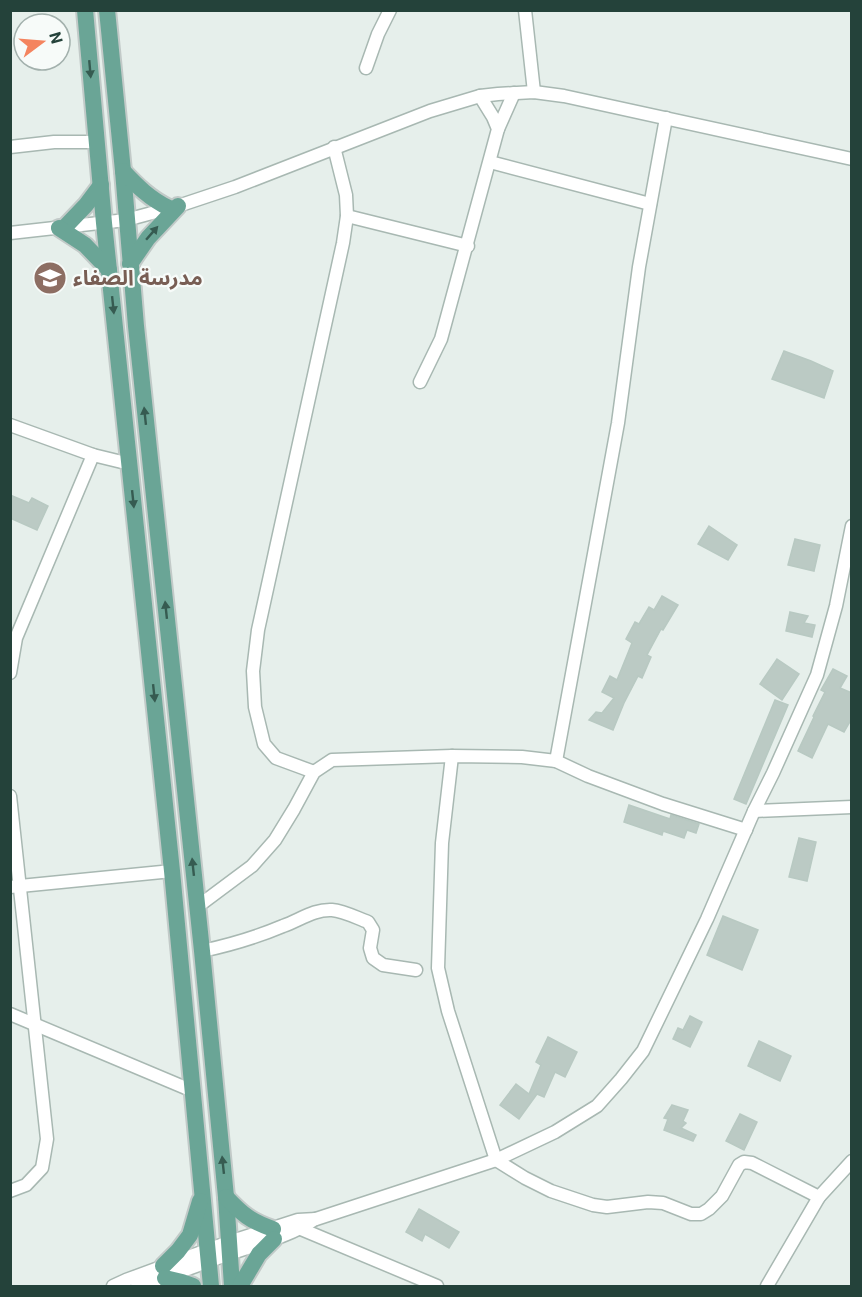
<svg xmlns="http://www.w3.org/2000/svg" width="862" height="1297" font-family="Roboto,'Noto Sans Arabic',sans-serif">
  <style>
    .building { fill: #bbcac4; stroke: #b8c9c2; stroke-width: 1.5 }
    .lines { fill: none; stroke-linecap: round; stroke-linejoin: round }
    .minor-casing { stroke: #a8b8b2; stroke-width: 15 }
    .major-casing { stroke: #c2cac8; stroke-width: 20 }
    .minor { stroke: #fff; stroke-width: 12 }
    .major { stroke: #6aa596; stroke-width: 16 }
    .oneway { fill: #365b51 }
    .labels { text-anchor: middle; stroke-width: 4.5; stroke-linejoin: round; paint-order: stroke }
    .education-label { font-size: 21px; font-weight: bold; fill: #785e54; stroke: #f7fbf9; text-anchor: start }
  </style>
  <rect width="100%" height="100%" fill="#e6efeb"/>
  <g class="building">
    <polygon points="784,351 811,361 833,371 824,398 772,379"/>
    <polygon points="10,495 29,503 32,498 48,506 37,530 10,518"/>
    <polygon points="709,526 737,545 728,560 698,544"/>
    <polygon points="795,539 820,545 814,571 788,565"/>
    <polygon points="662,596 678,605 663,630 661,629 647,655 651,657 642,678 638,676 624,703 613,730 589,720 596,712 602,713 614,698 602,692 610,676 617,680 632,643 626,639 635,622 639,624 649,607 654,610"/>
    <polygon points="790,612 808,616 804,623 815,625 812,637 786,631"/>
    <polygon points="777,659 799,674 782,700 760,684"/>
    <polygon points="833,669 847,676 840,688 852,693 852,718 844,732 828,724 812,758 798,751 814,717 813,716 825,692 821,690"/>
    <polygon points="775,700 788,705 746,804 734,799"/>
    <polygon points="629,805 670,819 671,815 699,824 696,833 687,830 684,838 663,831 662,835 624,822"/>
    <polygon points="799,838 816,842 807,881 789,877"/>
    <polygon points="723,916 758,930 742,970 707,955"/>
    <polygon points="690,1016 702,1022 690,1047 673,1039 678,1028 683,1030"/>
    <polygon points="548,1037 577,1052 565,1077 555,1072 544,1097 537,1094 519,1119 500,1105 516,1084 529,1094 541,1065 536,1062"/>
    <polygon points="759,1041 791,1056 780,1081 748,1066"/>
    <polygon points="672,1105 688,1110 683,1121 686,1123 681,1128 696,1135 693,1141 664,1130 668,1119 664,1118"/>
    <polygon points="740,1114 757,1122 744,1150 726,1141"/>
    <polygon points="419,1209 459,1232 449,1248 425,1234 422,1241 406,1232"/>
  </g>
  <g class="lines">
    <defs>
      <g id="minor">
        <polyline points="525,10 534,92"/>
        <polyline points="366,68 378,34 390,10"/>
        <polyline points="498,129 514,93"/>
        <polyline points="10,147 54,142 97,142"/>
        <polyline points="490,162 650,204"/>
        <polyline points="347,216 468,246"/>
        <polyline points="10,233 126,220 178,206 235,187 430,111 480,96 498,94 534,92 564,96 852,159"/>
        <polyline points="420,382 441,339 498,129 493,117 480,96"/>
        <polyline points="10,425 93,455 130,464"/>
        <polyline points="10,673 16,638 93,455"/>
        <polyline points="452,756 442,843 438,968 448,1011 496,1160 525,1178 551,1191 593,1205 607,1207 648,1202 663,1203 691,1214 701,1214 709,1209 722,1196 739,1165 744,1162 752,1163 819,1197"/>
        <polyline points="556,761 618,423 639,267 666,118"/>
        <polyline points="314,772 276,758 264,744 255,707 253,671 258,630 343,243 347,216 346,195 334,147"/>
        <polyline points="10,796 47,1139 42,1168 26,1185 10,1191"/>
        <polyline points="754,811 852,807"/>
        <polyline points="10,887 172,871"/>
        <polyline points="197,907 252,866 275,840 294,809 314,772 332,760 452,756 522,757 556,761 588,776 663,804 746,830"/>
        <path d="M202,951C230,945 257,937 283,926C300,920 314,909 332,910C344,911 357,918 368,922L373,930L370,948L373,958L383,965L416,970"/>
        <polyline points="10,1014 193,1091"/>
        <polyline points="300,1224 301,1229 437,1286"/>
        <polyline points="113,1286 126,1280 229,1242 298,1220 316,1219 496,1160 555,1132 597,1106 621,1079 643,1051 707,919 754,811 773,773 817,675 836,606 852,526"/>
        <path d="M137,1286C168,1277 198,1265 229,1254C258,1244 289,1237 315,1219"/>
        <polyline points="767,1286 819,1197 852,1161"/>
      </g>
      <g id="major">
        <polyline points="85,10 104,223 172,871 211,1286"/>
        <polyline points="107,10 123,171 136,326 202,951 226,1197 232,1286"/>
        <path d="M123,171C137,186 150,199 169,208"/>
        <polyline points="65,227 86,205 101,185"/>
        <polyline points="59,228 85,245 109,270"/>
        <polyline points="130,264 148,238 178,206"/>
        <path d="M226,1197C242,1214 250,1221 273,1229"/>
        <polyline points="163,1266 178,1251 190,1235 200,1201"/>
        <polyline points="165,1278 182,1282 193,1286"/>
        <polyline points="240,1286 259,1254 274,1239"/>
      </g>
    </defs>
    <use href="#minor" class="minor-casing"/>
    <use href="#major" class="major-casing"/>
    <use href="#minor" class="minor"/>
    <use href="#major" class="major"/>
  </g>
  <defs><path id="oneway-solid" d="M-6-.8H1V-3.2L6.5 0L1 3.2V.8H-6Z" transform="scale(1.5)"/></defs>
  <g class="oneway">
    <use href="#oneway-solid" transform="translate(90 69) rotate(85)"/>
    <use href="#oneway-solid" transform="translate(152 233) rotate(-49)"/>
    <use href="#oneway-solid" transform="translate(113 305) rotate(84)"/>
    <use href="#oneway-solid" transform="translate(145 416) rotate(-96)"/>
    <use href="#oneway-solid" transform="translate(133 499) rotate(84)"/>
    <use href="#oneway-solid" transform="translate(166 610) rotate(-96)"/>
    <use href="#oneway-solid" transform="translate(154 693) rotate(84)"/>
    <use href="#oneway-solid" transform="translate(193 867) rotate(-96)"/>
    <use href="#oneway-solid" transform="translate(223 1165) rotate(-96)"/>
  </g>
  <defs>
    <symbol id="school-disc" viewBox="-11 -11 22 22"><circle r="9.5" fill="#8d6e63" stroke="#f7fbf9"/><path d="M0-5L7-2L0 1L-7-2ZM-4 1L0 2.5L4 1V4Q0 6-4 4Z" fill="#fff"/></symbol>
  </defs>
  <g fill-rule="evenodd">
    <use href="#school-disc" x="31" y="259" width="38" height="38"/>
  </g>
  <g class="labels">
    <g class="education-label">
      <text x="73" y="285">مدرسة الصفاء</text>
    </g>
  </g>
  <rect width="862" height="1297" fill="none" stroke="#24423a" stroke-width="24"/>
  <g transform="translate(42 42) rotate(74)"><circle r="28" fill="#f7fbf9" stroke="#a3b1ad" stroke-width="1.5"/>
  <path d="M0-4.5L10 22L0 15L-10 22Z" fill="#f4845f"/>
  <text y="-9" font-size="16" font-weight="bold" text-anchor="middle" fill="#24423a">N</text>
  </g>
</svg>
